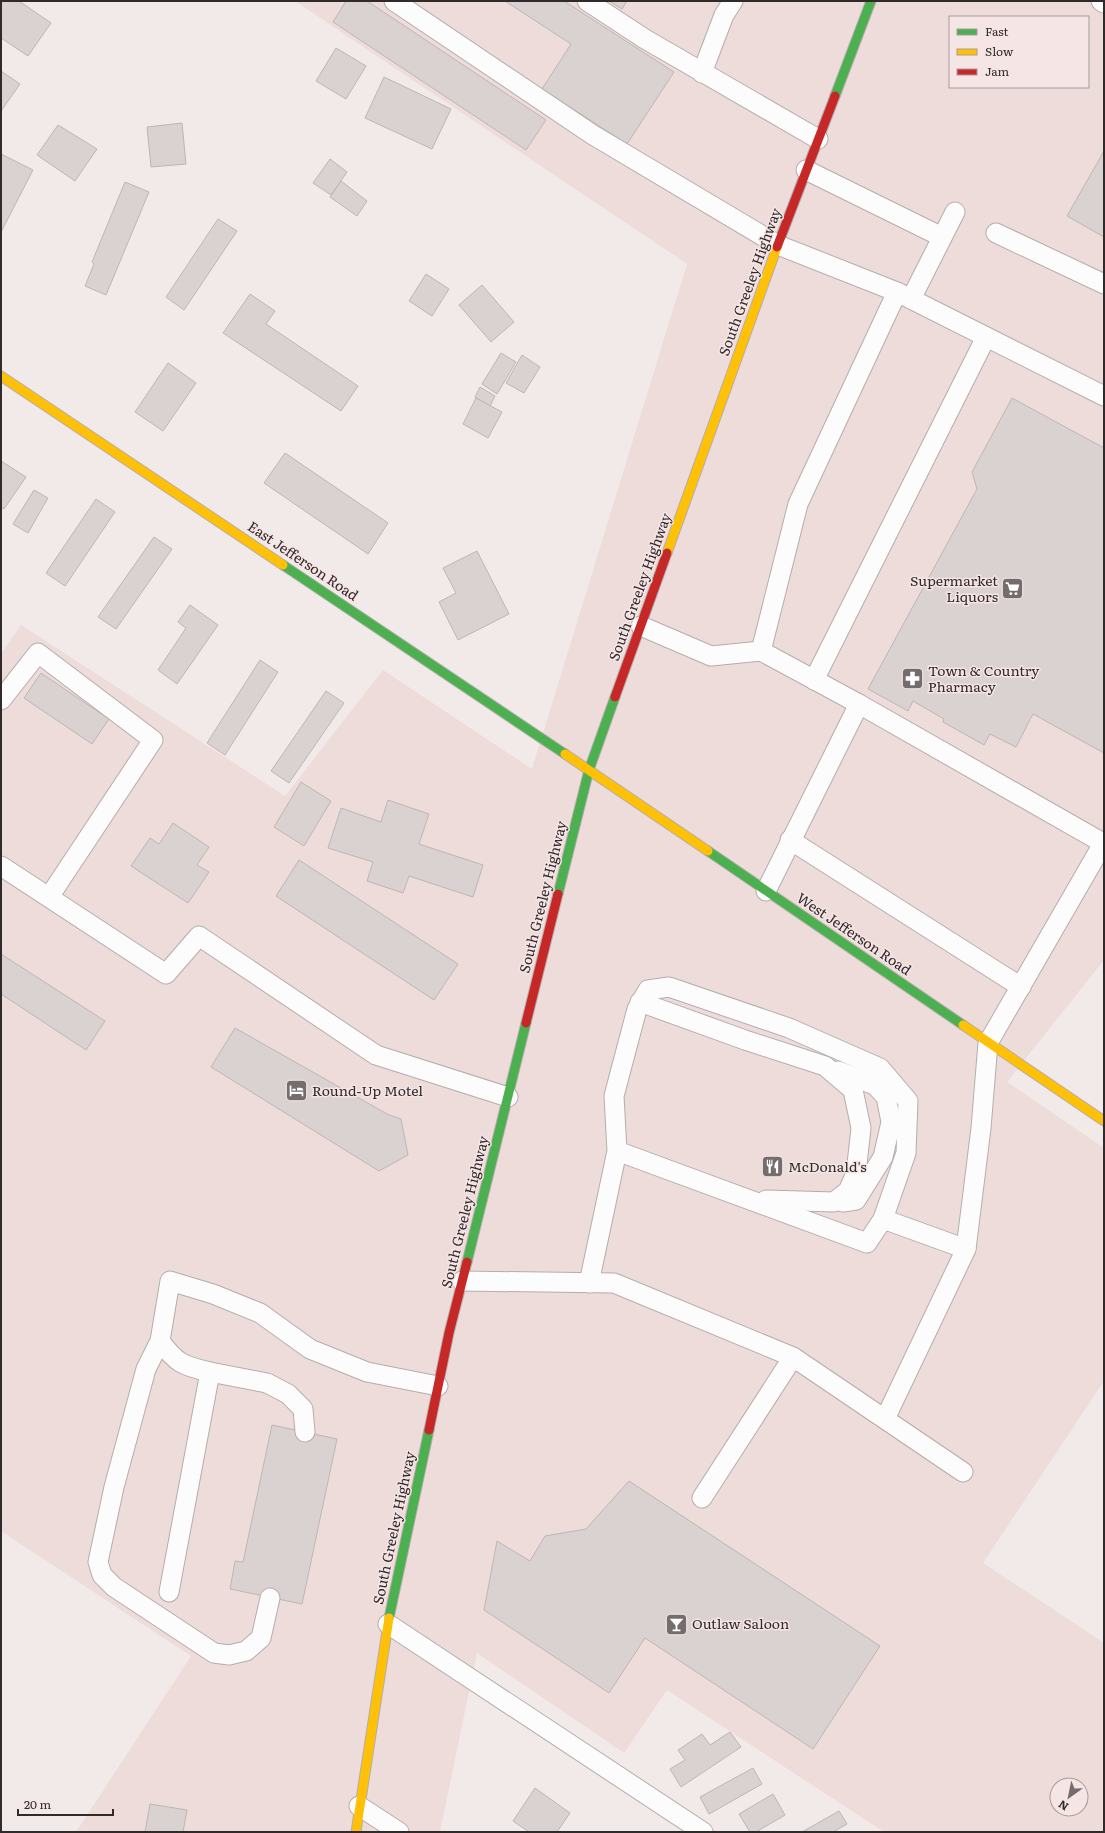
<svg xmlns="http://www.w3.org/2000/svg" width="1105" height="1833" font-family="Literata,serif">
  <style>
    .built { fill: #eedcdb; fill-rule: evenodd }
    .building { fill: #d9d2d1; stroke: #bdb6b5 }
    .lines { fill: none; stroke-linecap: round; stroke-linejoin: round }
    .lane-casing { stroke: #b4adac; stroke-width: 21 }
    .fast-casing { stroke: #b4adac; stroke-width: 11 }
    .slow-casing { stroke: #b4adac; stroke-width: 11 }
    .jam-casing { stroke: #b4adac; stroke-width: 11 }
    .lane { stroke: #fdfcfc; stroke-width: 19 }
    .fast { stroke: #4caf50; stroke-width: 9 }
    .slow { stroke: #ffc107; stroke-width: 9 }
    .jam { stroke: #c62828; stroke-width: 9 }
    .labels { text-anchor: middle; stroke-width: 3; stroke-linejoin: round; paint-order: stroke }
    .street-label { font-size: 14px; fill: #312a2a; stroke: #f6e5e5 }
    .poi-label { font-size: 14px; fill: #312a2a; stroke: #f6e5e5; text-anchor: start }
  </style>
  <rect width="100%" height="100%" fill="#f2e9e9"/>
  <path class="built" d="M295,1H1104V960L1007,1082L1104,1148V1381L983,1563L1104,1643V1832H884L667,1690L624,1753L477,1653L440,1832H76L191,1656L1,1531V654L21,625L285,796L383,670L532,769L687,264ZM950,17H1088V87H950ZM1057,1785H1081V1809H1057Z"/>
  <g class="building">
    <polygon points="1,1 19,1 51,23 28,56 1,38"/>
    <polygon points="346,1 367,1 546,120 526,150 333,22"/>
    <polygon points="505,1 564,1 674,72 627,144 542,89 571,44"/>
    <polygon points="609,1 627,1 622,9"/>
    <polygon points="336,48 366,66 346,99 316,81"/>
    <polygon points="1,71 20,84 1,111"/>
    <polygon points="384,77 451,109 432,149 365,118"/>
    <polygon points="182,123 186,164 151,167 147,127"/>
    <polygon points="58,125 97,149 75,181 37,155"/>
    <polygon points="1104,151 1104,237 1067,216"/>
    <polygon points="1,154 33,170 1,232"/>
    <polygon points="330,159 347,172 331,195 313,183"/>
    <polygon points="341,181 367,201 357,216 330,197"/>
    <polygon points="125,182 149,192 106,295 85,286 94,264 92,262"/>
    <polygon points="218,219 237,231 184,310 166,297"/>
    <polygon points="426,274 449,289 432,316 409,301"/>
    <polygon points="482,285 514,322 491,342 459,305"/>
    <polygon points="250,294 275,311 266,324 358,386 341,411 223,333"/>
    <polygon points="501,353 516,362 497,394 482,384"/>
    <polygon points="522,355 540,367 524,393 506,383"/>
    <polygon points="168,363 196,383 163,431 135,412"/>
    <polygon points="480,387 495,396 490,406 475,397"/>
    <polygon points="476,398 502,412 488,438 463,424"/>
    <polygon points="1012,398 1104,448 1104,753 1033,714 1016,747 990,734 984,745 943,722 944,719 913,701 908,711 868,689 977,489 972,472"/>
    <polygon points="285,453 388,523 368,554 264,483"/>
    <polygon points="1,461 26,477 4,509 1,507"/>
    <polygon points="34,490 48,498 28,533 13,524"/>
    <polygon points="96,499 115,512 65,586 46,573"/>
    <polygon points="154,537 172,549 116,629 98,617"/>
    <polygon points="477,551 509,614 458,640 439,602 456,593 443,568"/>
    <polygon points="190,605 218,625 177,684 158,670 186,628 178,622"/>
    <polygon points="260,660 278,672 225,755 207,743"/>
    <polygon points="41,673 109,719 92,744 24,698"/>
    <polygon points="326,691 344,703 289,783 271,771"/>
    <polygon points="301,782 331,801 304,846 274,827"/>
    <polygon points="388,800 429,814 419,844 483,865 473,897 409,876 403,893 367,881 373,862 328,848 341,808 381,822"/>
    <polygon points="173,823 209,847 197,865 209,872 188,903 131,866 150,838 159,844"/>
    <polygon points="299,860 458,964 434,1000 276,896"/>
    <polygon points="1,954 105,1021 86,1050 1,994"/>
    <polygon points="235,1028 387,1114 401,1119 408,1155 379,1171 211,1067"/>
    <polygon points="272,1425 337,1439 302,1604 230,1589 235,1561 243,1562"/>
    <polygon points="629,1481 880,1646 813,1749 645,1638 609,1693 484,1610 497,1541 530,1561 545,1536 586,1529"/>
    <polygon points="730,1732 741,1747 681,1787 670,1769 685,1760 678,1750 702,1734 710,1745"/>
    <polygon points="753,1768 762,1784 709,1814 700,1797"/>
    <polygon points="535,1788 570,1813 557,1832 529,1832 513,1821"/>
    <polygon points="773,1794 785,1815 756,1832 750,1832 739,1814"/>
    <polygon points="150,1804 187,1810 183,1832 145,1832"/>
    <polygon points="839,1811 847,1824 833,1832 802,1832"/>
  </g>
  <g class="lines">
    <defs>
      <g id="lane">
        <polyline points="394,1 593,135 778,245 897,292 1104,396"/>
        <polyline points="587,1 645,39 818,139"/>
        <polyline points="1101,1 1104,3"/>
        <polyline points="702,73 724,15 733,1"/>
        <polyline points="806,170 942,237"/>
        <polyline points="996,233 1104,284"/>
        <polyline points="911,299 955,212"/>
        <polyline points="641,626 711,656 761,651 859,704 766,891"/>
        <polyline points="761,651 798,504 897,292"/>
        <polyline points="814,680 986,337"/>
        <polyline points="1,700 38,653 153,740 49,897"/>
        <polyline points="859,704 1103,843"/>
        <polyline points="790,840 1021,987"/>
        <polyline points="1,866 166,974 199,936 376,1055 508,1097"/>
        <polyline points="640,1002 745,1040 825,1066 853,1090 861,1128 856,1173 848,1191 834,1202 766,1200"/>
        <polyline points="838,1071 875,1085 886,1097 891,1122 883,1157 856,1200 843,1202"/>
        <polyline points="883,1219 966,1249"/>
        <polyline points="462,1281 614,1283 793,1357 963,1472"/>
        <polyline points="589,1283 617,1151 614,1096 637,1009 648,990 669,987 789,1028 880,1068 908,1101 906,1153 883,1219 867,1243 617,1151"/>
        <path d="M160,1341C176,1363 183,1366 210,1372L169,1592"/>
        <polyline points="210,1372 267,1383 288,1394 303,1409 305,1432"/>
        <polyline points="885,1419 966,1249 981,1128 988,1043 1104,842"/>
        <polyline points="702,1498 793,1357"/>
        <polyline points="270,1598 261,1638 246,1651 229,1655 214,1653 114,1587 102,1575 98,1562 114,1487 146,1369 160,1341 170,1281 213,1294 260,1313 310,1349 367,1372 438,1386"/>
        <polyline points="388,1624 703,1832"/>
        <polyline points="359,1806 399,1832"/>
      </g>
      <g id="fast">
        <polyline points="835,96 871,1"/>
        <polyline points="283,565 565,754"/>
        <polyline points="708,851 963,1025"/>
        <polyline points="558,894 589,770 615,697"/>
        <polyline points="467,1262 526,1023"/>
        <polyline points="389,1618 429,1430"/>
      </g>
      <g id="slow">
        <polyline points="1,376 283,565"/>
        <polyline points="667,553 777,247"/>
        <polyline points="565,754 708,851"/>
        <polyline points="963,1025 1104,1121"/>
        <polyline points="356,1832 389,1618"/>
      </g>
      <g id="jam">
        <polyline points="777,247 835,96"/>
        <polyline points="615,697 667,553"/>
        <polyline points="526,1023 558,894"/>
        <polyline points="429,1430 449,1333 467,1262"/>
      </g>
    </defs>
    <use href="#lane" class="lane-casing"/>
    <use href="#fast" class="fast-casing"/>
    <use href="#slow" class="slow-casing"/>
    <use href="#jam" class="jam-casing"/>
    <use href="#lane" class="lane"/>
    <use href="#fast" class="fast"/>
    <use href="#slow" class="slow"/>
    <use href="#jam" class="jam"/>
  </g>
  <defs>
    <symbol id="supermarket-square" viewBox="-11 -11 22 22"><rect x="-9" y="-9" width="18" height="18" rx="4" fill="#756d6d" stroke="#f6e5e5"/><path d="M-6-5.5h2.5l.6 2H6L4.5 2H-2.5L-4.4-4H-6ZM-1.5 3.2a1.3 1.3 0 1 0 .1 0ZM3 3.2a1.3 1.3 0 1 0 .1 0Z" fill="#fff"/></symbol>
    <symbol id="pharmacy-square" viewBox="-11 -11 22 22"><rect x="-9" y="-9" width="18" height="18" rx="4" fill="#756d6d" stroke="#f6e5e5"/><path d="M-2-6h4v4h4v4h-4v4h-4v-4h-4v-4h4Z" fill="#fff"/></symbol>
    <symbol id="hotel-square" viewBox="-11 -11 22 22"><rect x="-9" y="-9" width="18" height="18" rx="4" fill="#756d6d" stroke="#f6e5e5"/><path d="M-6-4.5h1.5V1H6V5H4.5V3h-9V5H-6ZM-4 0a1.8 1.8 0 1 1 3.6 0ZM.5 0V-2.5h3Q6-2.5 6 0Z" fill="#fff"/></symbol>
    <symbol id="restaurant-square" viewBox="-11 -11 22 22"><rect x="-9" y="-9" width="18" height="18" rx="4" fill="#756d6d" stroke="#f6e5e5"/><path d="M-5-6h1v4h1v-4h1v4h1v-4h1v5L-1.5 .5V6h-2V.5L-5-1ZM5-6V6H3V1.5H1.5Q1.5-4 5-6Z" fill="#fff"/></symbol>
    <symbol id="bar-square" viewBox="-11 -11 22 22"><rect x="-9" y="-9" width="18" height="18" rx="4" fill="#756d6d" stroke="#f6e5e5"/><path d="M-6-5H6L.8 .8V4.5H3.5V6h-7V4.5H-.8V.8Z" fill="#fff"/></symbol>
  </defs>
  <g fill-rule="evenodd">
    <use href="#supermarket-square" x="1000" y="576" width="25" height="25"/>
    <use href="#pharmacy-square" x="900" y="666" width="25" height="25"/>
    <use href="#hotel-square" x="284" y="1078" width="25" height="25"/>
    <use href="#restaurant-square" x="760" y="1154" width="25" height="25"/>
    <use href="#bar-square" x="664" y="1612" width="25" height="25"/>
  </g>
  <g class="labels">
    <g class="street-label">
      <text transform="translate(750 282) rotate(-70)" y="5">South Greeley Highway</text>
      <text transform="translate(303 561) rotate(34)" y="5">East Jefferson Road</text>
      <text transform="translate(640 587) rotate(-70)" y="5">South Greeley Highway</text>
      <text transform="translate(543 897) rotate(-76)" y="5">South Greeley Highway</text>
      <text transform="translate(854 934) rotate(34)" y="5">West Jefferson Road</text>
      <text transform="translate(465 1212) rotate(-76)" y="5">South Greeley Highway</text>
      <text transform="translate(394 1528) rotate(-78)" y="5">South Greeley Highway</text>
    </g>
    <g class="poi-label">
      <text x="998" y="586" text-anchor="end">Supermarket<tspan x="998" dy="16">Liquors</tspan></text>
      <text x="928" y="676">Town &amp; Country<tspan x="928" dy="16">Pharmacy</tspan></text>
      <text x="312" y="1096">Round-Up Motel</text>
      <text x="788" y="1172">McDonald's</text>
      <text x="692" y="1629">Outlaw Saloon</text>
    </g>
  </g>
  <rect width="1105" height="1833" fill="none" stroke="#312a2a" stroke-width="4"/>
  <rect x="949" y="16" width="140" height="72" fill="#f6e5e5" stroke="#a79a9a"/>
  <rect x="957" y="29" width="20" height="6" fill="#4caf50" stroke="#a79a9a"/>
  <text x="985" y="36" font-size="12" fill="#312a2a">Fast</text>
  <rect x="957" y="49" width="20" height="6" fill="#ffc107" stroke="#a79a9a"/>
  <text x="985" y="56" font-size="12" fill="#312a2a">Slow</text>
  <rect x="957" y="69" width="20" height="6" fill="#c62828" stroke="#a79a9a"/>
  <text x="985" y="76" font-size="12" fill="#312a2a">Jam</text>
  <g transform="translate(1069 1797) rotate(213)"><circle r="19" fill="#f6e5e5" stroke="#a79a9a"/>
  <path d="M0-3L7 15L0 10L-7 15Z" fill="#756d6d"/>
  <text y="-6" font-size="11" font-weight="bold" text-anchor="middle" fill="#312a2a">N</text>
  </g>
  <path d="M18 1809v6h95v-6" fill="none" stroke="#312a2a" stroke-width="2"/>
  <text x="24" y="1809" font-size="12" fill="#312a2a" stroke="#f6e5e5" stroke-width="3" paint-order="stroke">20 m</text>
</svg>
